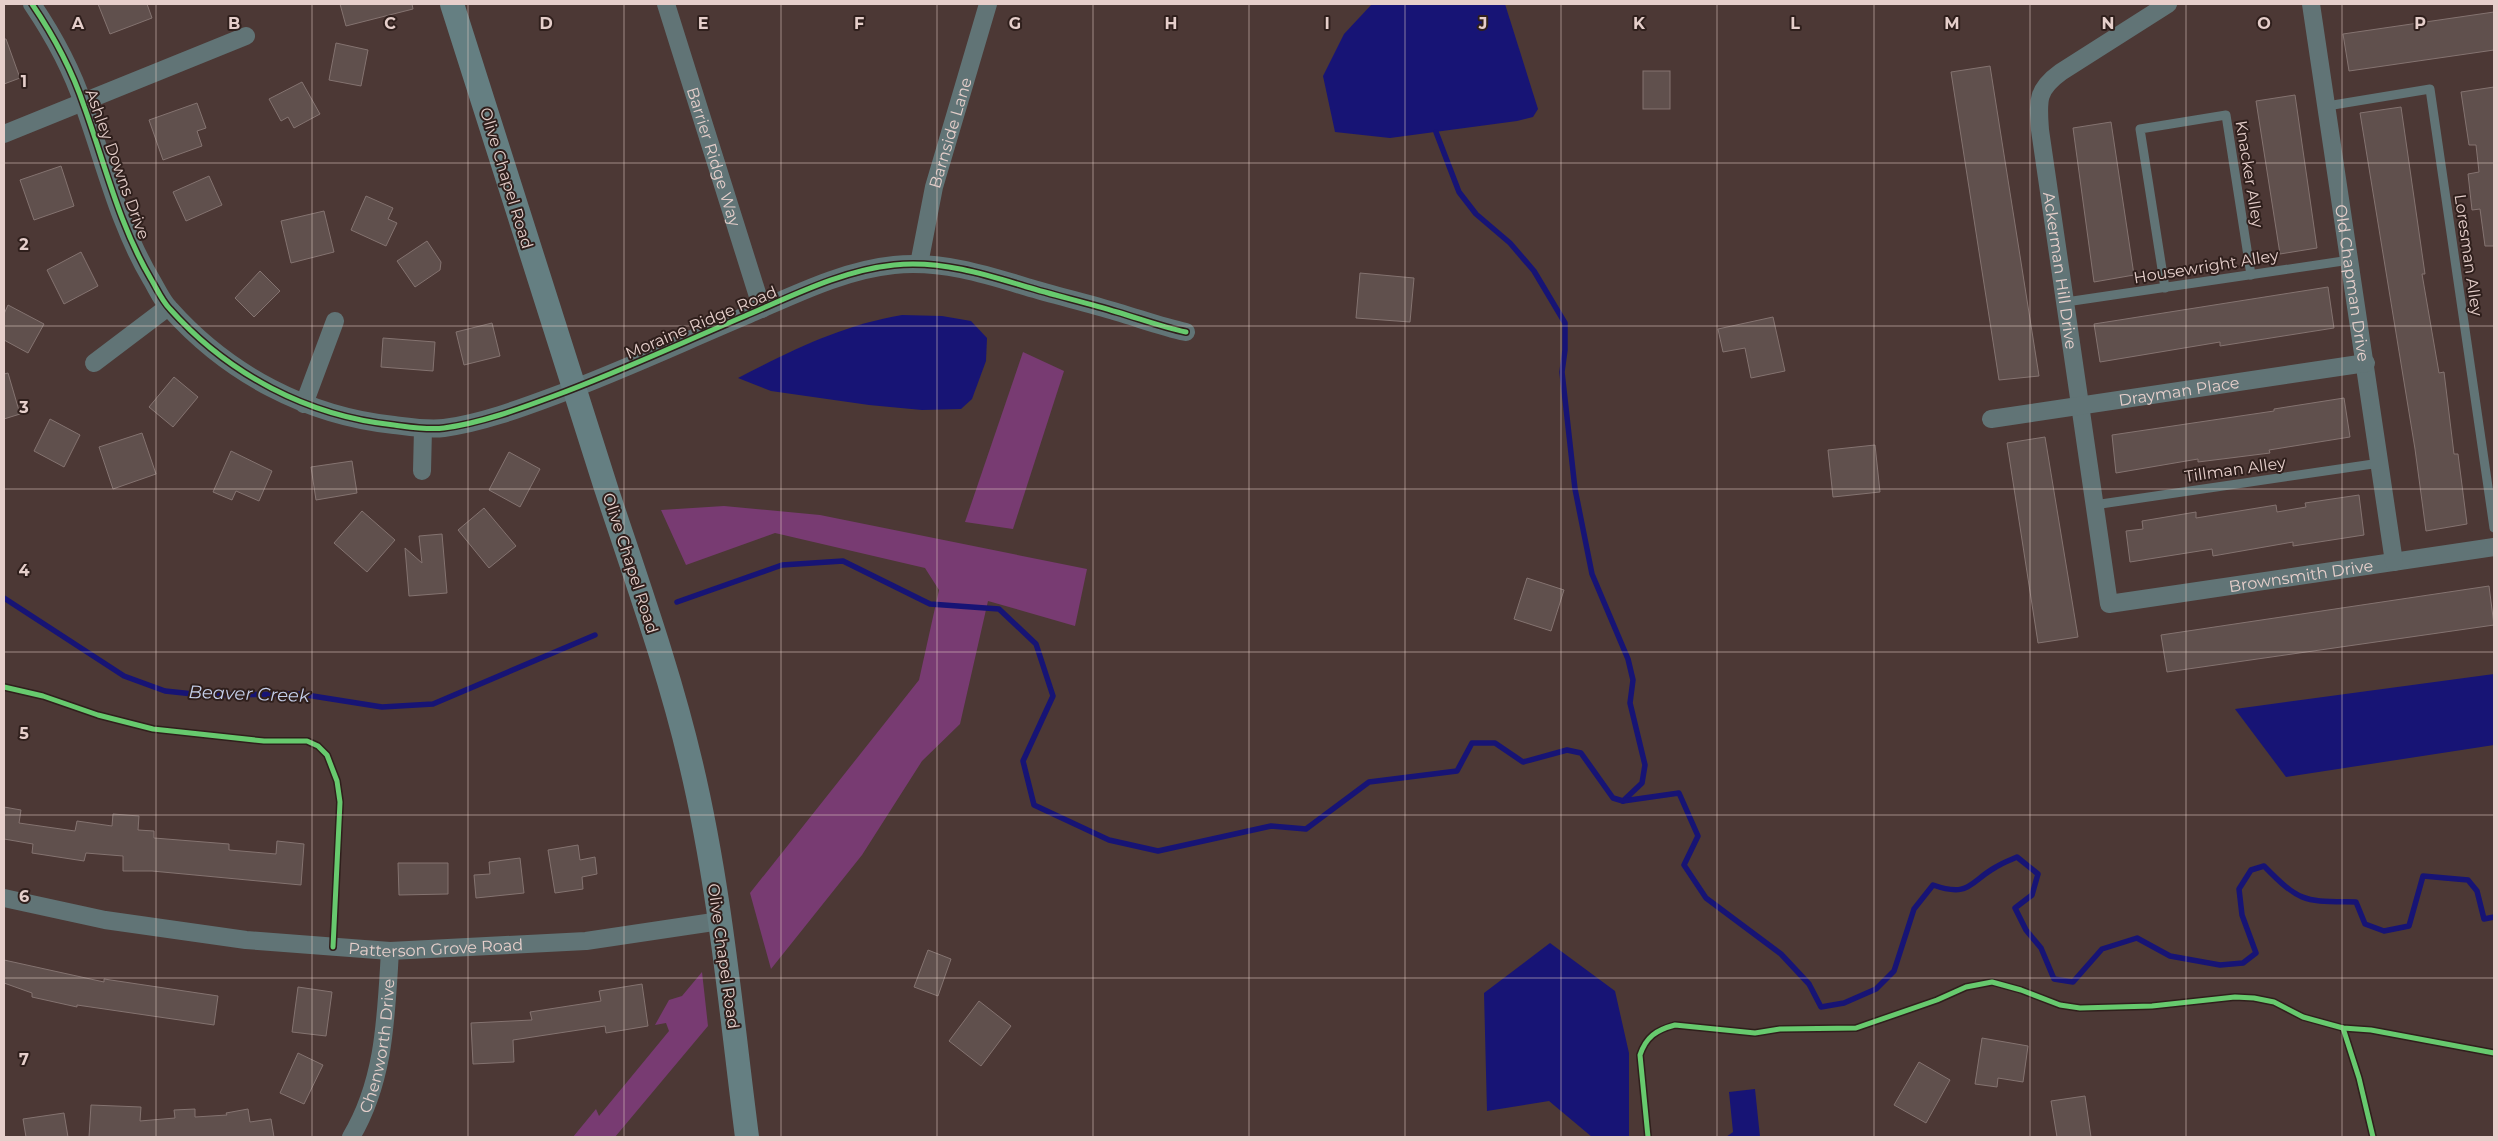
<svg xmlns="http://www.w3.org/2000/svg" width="2498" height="1141" font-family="Montserrat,sans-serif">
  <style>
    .green { fill: #783b72 }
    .water { fill: #171475 }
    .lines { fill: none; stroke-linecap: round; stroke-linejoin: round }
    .stream { stroke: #171475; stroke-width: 5.5 }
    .building { fill: #60504d; stroke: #847370 }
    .lane { stroke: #617476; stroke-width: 9 }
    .street { stroke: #617476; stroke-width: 18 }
    .secondary { stroke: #657f82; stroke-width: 24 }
    .cycleway-casing { stroke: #2f1f1c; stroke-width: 8 }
    .cycleway { stroke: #67ca6e; stroke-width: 5 }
    .grid { fill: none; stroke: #e6cfcb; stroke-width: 1; stroke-opacity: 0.55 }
    .labels { text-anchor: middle; stroke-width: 4; stroke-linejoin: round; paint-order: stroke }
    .street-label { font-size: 16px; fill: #e6cfcb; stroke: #2f1f1c }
    .water-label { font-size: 18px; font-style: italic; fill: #c4cee9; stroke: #2f1f1c }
    .grid-label { font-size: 16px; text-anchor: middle; font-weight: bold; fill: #e6cfcb; stroke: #2f1f1c; stroke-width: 4; stroke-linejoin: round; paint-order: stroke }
  </style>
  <rect width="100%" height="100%" fill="#4c3835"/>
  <g class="green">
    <polygon points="1023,352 1064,371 1013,529 965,522"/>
    <polygon points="724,506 820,515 1087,569 1075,626 988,601 960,724 922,761 862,855 771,969 750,893 919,680 939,590 925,568 775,533 686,565 661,510"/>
    <polygon points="702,972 708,1026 615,1137 573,1137 596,1109 599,1116 669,1031 666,1023 655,1025 669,1000 682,996"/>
  </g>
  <g class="water">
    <polygon points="1372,4 1505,4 1538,109 1533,117 1517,121 1390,138 1335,132 1323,76 1344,34"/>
    <path d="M902,315L942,316L971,321L987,338L986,361L972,399L961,409L922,410L869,405L771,391L738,378C790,351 842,325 902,315Z"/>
    <polygon points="2494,674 2494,745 2286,777 2235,709"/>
    <polygon points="1550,943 1615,991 1629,1053 1629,1137 1592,1137 1549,1101 1487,1111 1484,993"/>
    <polygon points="1755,1089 1760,1137 1726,1137 1733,1132 1729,1092"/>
  </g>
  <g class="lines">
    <g class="stream">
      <polyline points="1436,132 1459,192 1476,214 1510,243 1534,271 1565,323 1565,350 1562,372 1575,489 1592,574 1628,659 1633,680 1630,703 1645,765 1642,783 1623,801"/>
      <polyline points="4,598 124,676 165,691 203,695 300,694 382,707 433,704 595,635"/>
      <path d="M677,602L782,565L843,561L930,604L999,609L1036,644L1053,696L1023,761L1034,805L1109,840L1158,851L1271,826L1306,829L1369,782L1457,771L1472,743H1495L1523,762L1567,750L1581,753L1613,798L1623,801L1679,793L1698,836L1684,865L1706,898L1781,954L1809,984L1821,1007L1844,1003L1876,989L1894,971L1914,909L1933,885C1970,898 1969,882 1996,867C2002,863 2010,860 2017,857L2038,874L2032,895L2015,908L2026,930L2041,948L2054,979L2073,982L2102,949L2137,938L2170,956L2220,965L2243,963L2256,953L2242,915L2239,889L2251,870L2264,866C2301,904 2305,901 2356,902L2365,924L2384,931L2409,926L2423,876L2468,880L2477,891L2484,919L2494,917"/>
    </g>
  </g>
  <g class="building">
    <polygon points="98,4 147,4 152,18 110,34"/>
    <polygon points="340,4 412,4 413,9 346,26"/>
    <polygon points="2494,12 2494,50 2349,71 2343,34"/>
    <polygon points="4,39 6,39 20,78 4,84"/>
    <polygon points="336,43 368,50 361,86 329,80"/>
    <polygon points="1990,66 2039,376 1999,380 1951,72"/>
    <rect x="1643" y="71" width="27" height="38"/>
    <polygon points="302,82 320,114 294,128 288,117 281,121 269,99"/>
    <polygon points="2494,87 2494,246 2485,246 2480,209 2472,210 2468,174 2479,172 2476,145 2469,145 2461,92"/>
    <polygon points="2295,95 2317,248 2280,254 2256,101"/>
    <polygon points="197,103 206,128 197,131 202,146 163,160 149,120"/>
    <polygon points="2401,107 2425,274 2422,274 2439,373 2444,372 2454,454 2458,454 2467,524 2426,531 2415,449 2360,113"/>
    <polygon points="2111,122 2134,275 2094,282 2073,128"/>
    <polygon points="61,166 74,206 34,220 20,180"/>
    <polygon points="209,176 222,205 186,221 173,192"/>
    <polygon points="366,196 393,208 388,219 397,223 386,246 351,230"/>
    <polygon points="324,211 334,252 291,263 281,221"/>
    <polygon points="427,241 441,262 440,270 415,287 397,261"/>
    <polygon points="81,252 98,286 64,304 47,270"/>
    <polygon points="260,271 280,291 254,317 235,298"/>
    <polygon points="1360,273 1414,278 1410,322 1356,318"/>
    <polygon points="2328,287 2334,328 2220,346 2220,342 2100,362 2094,324"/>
    <polygon points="8,305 44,324 28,353 4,340 4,314"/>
    <polygon points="1773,317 1785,371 1751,378 1745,348 1723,352 1718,329"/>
    <polygon points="492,323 500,356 464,365 456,332"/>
    <polygon points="383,338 435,342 433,371 381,367"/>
    <polygon points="8,373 20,414 4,419 4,374"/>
    <polygon points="174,377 198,397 173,427 149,407"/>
    <polygon points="2344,398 2350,437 2269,450 2270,453 2198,462 2198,459 2116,473 2112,435 2274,411 2274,409"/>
    <polygon points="50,419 80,435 64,467 34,451"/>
    <polygon points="142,433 156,474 113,489 99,447"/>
    <polygon points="2045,437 2078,637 2038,643 2007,443"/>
    <polygon points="1875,445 1880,492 1833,497 1828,450"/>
    <polygon points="231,451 272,471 259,501 236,491 232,500 213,492"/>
    <polygon points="509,452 540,469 520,507 489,490"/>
    <polygon points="352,461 357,493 316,500 311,467"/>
    <polygon points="2359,495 2364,535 2293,546 2293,542 2213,556 2212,549 2130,562 2126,531 2143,529 2142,521 2196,512 2196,518 2276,505 2277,512 2306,507 2305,503"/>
    <polygon points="484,508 516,546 489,568 458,530"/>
    <polygon points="362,511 395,540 367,572 334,543"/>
    <polygon points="442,534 447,593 409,596 405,548 422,563 419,536"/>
    <polygon points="1527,578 1564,590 1551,631 1514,619"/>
    <polygon points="2489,586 2494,625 2167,672 2161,635"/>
    <polygon points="4,807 21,810 19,823 75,831 77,821 112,826 113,814 139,816 138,830 154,831 154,838 229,844 229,850 276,854 277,841 304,844 301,885 152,871 123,871 123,856 86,853 84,861 32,853 33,844 4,839"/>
    <polygon points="578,845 580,860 595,857 597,874 582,877 583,889 555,893 548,850"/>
    <polygon points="520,858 524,893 476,898 474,875 490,874 489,862"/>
    <polygon points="398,863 448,863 448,894 399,895"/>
    <polygon points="928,950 951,959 938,996 914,987"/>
    <polygon points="4,960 104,982 104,979 218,996 214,1025 77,1005 77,1007 32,997 32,993 4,983"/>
    <polygon points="642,984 648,1026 606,1033 605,1026 513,1040 514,1062 473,1064 471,1023 532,1020 530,1012 601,1001 599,991"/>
    <polygon points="298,987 332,992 326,1036 292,1032"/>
    <polygon points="979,1001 1011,1026 981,1066 949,1041"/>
    <polygon points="1982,1038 2028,1046 2023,1082 1998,1078 1997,1087 1975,1084"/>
    <polygon points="298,1053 323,1065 304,1104 280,1093"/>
    <polygon points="1919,1062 1950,1080 1926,1123 1894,1105"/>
    <polygon points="2085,1096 2091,1137 2057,1137 2051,1101"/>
    <polygon points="91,1105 141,1107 140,1121 175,1118 174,1110 195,1109 195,1117 227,1115 226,1113 248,1109 250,1122 271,1119 274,1137 89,1137"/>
    <polygon points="64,1113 68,1137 26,1137 23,1119"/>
  </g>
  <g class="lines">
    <g class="lane">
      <polyline points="2327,106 2430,89 2494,528"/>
      <polyline points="2165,288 2140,129 2226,115 2251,275"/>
      <polyline points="2066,302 2350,260"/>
      <polyline points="2094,505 2380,463"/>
    </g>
    <g class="street">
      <path d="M32,4C53,35 72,70 84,106C105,164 119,225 151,279C157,289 162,301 170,309C228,374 307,416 394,425C410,427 427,430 444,428C481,423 519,409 554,396C619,372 681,343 745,316C792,296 843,270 894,265C939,260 985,274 1027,287C1057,296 1088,303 1117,312C1141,319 1162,327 1186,332"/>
      <path id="s1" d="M666,4L762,309"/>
      <path id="s2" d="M2168,4L2061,72C2036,90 2038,101 2040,130L2109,604L2494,547"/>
      <path id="s3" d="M2311,4L2394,562"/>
      <polyline points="4,134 246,36"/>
      <path id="s4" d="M919,264L934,187L988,4"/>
      <polyline points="94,363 168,307"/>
      <polyline points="304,404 335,321"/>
      <path id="s5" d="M1991,419L2366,363"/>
      <polyline points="422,471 423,429"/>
      <path id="s6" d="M4,898L105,920L246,940L390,951L586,941L720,921"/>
      <path id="s7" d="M351,1137C385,1080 386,1016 390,951"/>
    </g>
    <path class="secondary" d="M452,4C502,166 554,327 606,488C636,579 669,670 691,764C720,886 731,1012 747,1137"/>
    <defs>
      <g id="cycleway">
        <path d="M32,4C53,35 72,70 84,106C105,164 119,225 151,279C157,289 162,301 170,309C228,374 307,416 394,425C410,427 427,430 444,428C481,423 519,409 554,396C619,372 681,343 745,316C792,296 843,270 894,265C939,260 985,274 1027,287C1057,296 1088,303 1117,312C1141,319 1162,327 1186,332"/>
        <polyline points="4,687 43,696 98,715 153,729 264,741 307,741 318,746 327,755 337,781 340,802 333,947"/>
        <polyline points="2343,1028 2359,1078 2373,1137"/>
        <path d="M1648,1137L1640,1055C1646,1037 1656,1030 1675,1025L1755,1033L1780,1029L1856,1028L1937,1000L1966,987L1992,982L2021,990L2060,1005L2080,1008L2152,1006L2235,997L2254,998L2274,1002L2303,1017L2343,1028L2371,1030L2494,1053"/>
      </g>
    </defs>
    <use href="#cycleway" class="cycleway-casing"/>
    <use href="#cycleway" class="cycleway"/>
  </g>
  <path class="grid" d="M156,4V1137M312,4V1137M468,4V1137M624,4V1137M781,4V1137M937,4V1137M1093,4V1137M1249,4V1137M1405,4V1137M1561,4V1137M1717,4V1137M1874,4V1137M2030,4V1137M2186,4V1137M2342,4V1137M4,163H2494M4,326H2494M4,489H2494M4,652H2494M4,815H2494M4,978H2494"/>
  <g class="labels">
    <g class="street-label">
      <text dy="6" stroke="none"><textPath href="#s4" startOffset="135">Barnside Lane</textPath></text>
      <text dy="6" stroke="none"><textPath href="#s1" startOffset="160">Barrier Ridge Way</textPath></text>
      <text transform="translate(118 164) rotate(70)" y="6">Ashley Downs Drive</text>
      <text transform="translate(2250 174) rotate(81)" y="6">Knacker Alley</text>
      <text transform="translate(507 178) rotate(73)" y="6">Olive Chapel Road</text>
      <text transform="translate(2469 255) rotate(82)" y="6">Loresman Alley</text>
      <text transform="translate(2206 266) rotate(-9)" y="6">Housewright Alley</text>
      <text dy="6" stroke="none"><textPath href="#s2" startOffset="335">Ackerman Hill Drive</textPath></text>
      <text dy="6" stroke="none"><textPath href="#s3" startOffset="282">Old Chapman Drive</textPath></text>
      <text transform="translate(701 322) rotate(-23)" y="6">Moraine Ridge Road</text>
      <text dy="6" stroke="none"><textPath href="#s5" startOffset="190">Drayman Place</textPath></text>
      <text transform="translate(2235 469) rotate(-8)" y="6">Tillman Alley</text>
      <text transform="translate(631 563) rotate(72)" y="6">Olive Chapel Road</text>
      <text dy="6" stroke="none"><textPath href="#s2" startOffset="866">Brownsmith Drive</textPath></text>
      <text dy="6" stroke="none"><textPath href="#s6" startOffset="436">Patterson Grove Road</textPath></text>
      <text transform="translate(724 956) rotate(82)" y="6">Olive Chapel Road</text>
      <text dy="6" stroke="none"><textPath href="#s7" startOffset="96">Chenworth Drive</textPath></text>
    </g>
    <g class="water-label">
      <text transform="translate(249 694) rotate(2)" y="6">Beaver Creek</text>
    </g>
  </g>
  <g class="grid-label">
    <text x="78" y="29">A</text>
    <text x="234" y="29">B</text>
    <text x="390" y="29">C</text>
    <text x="546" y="29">D</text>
    <text x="703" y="29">E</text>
    <text x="859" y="29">F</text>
    <text x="1015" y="29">G</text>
    <text x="1171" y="29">H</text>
    <text x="1327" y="29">I</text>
    <text x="1483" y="29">J</text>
    <text x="1639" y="29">K</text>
    <text x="1795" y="29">L</text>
    <text x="1952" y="29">M</text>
    <text x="2108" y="29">N</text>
    <text x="2264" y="29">O</text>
    <text x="2420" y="29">P</text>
    <text x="24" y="87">1</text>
    <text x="24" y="250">2</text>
    <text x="24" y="413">3</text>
    <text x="24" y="576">4</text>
    <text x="24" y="739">5</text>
    <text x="24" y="902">6</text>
    <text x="24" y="1065">7</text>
  </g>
  <rect width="2498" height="1141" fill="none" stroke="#e6cfcb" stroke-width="10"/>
</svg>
